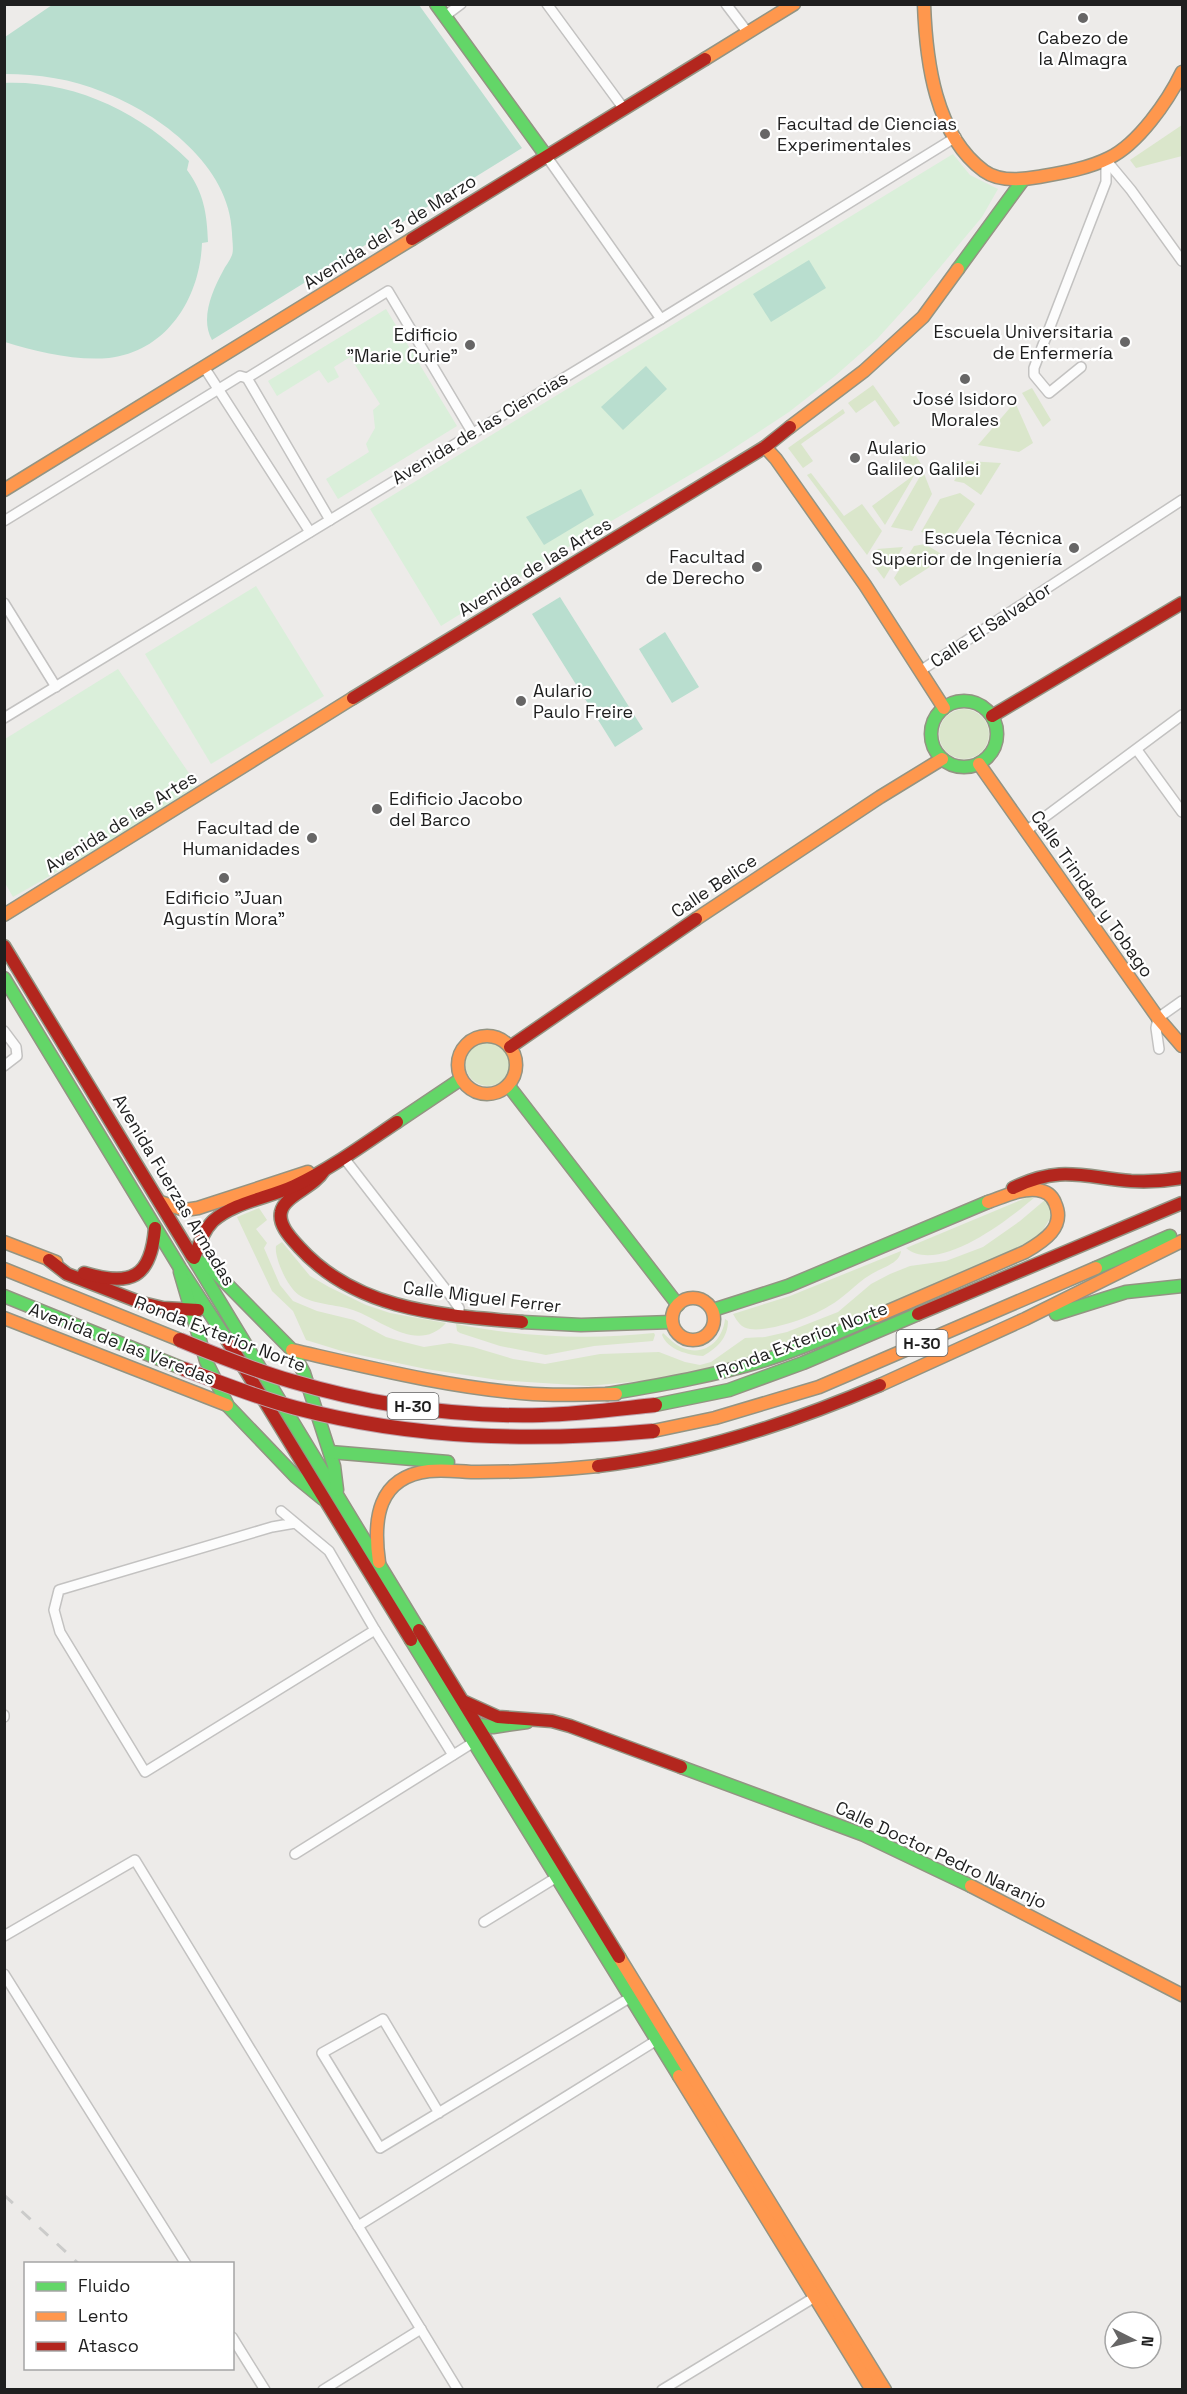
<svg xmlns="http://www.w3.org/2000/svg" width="1187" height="2394" font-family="'Space Grotesk',sans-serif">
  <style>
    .grass { fill: #dae6cb }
    .park { fill: #daefda }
    .pitch { fill: #b9decf }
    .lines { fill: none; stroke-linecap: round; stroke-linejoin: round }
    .street-casing { stroke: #c3c2c1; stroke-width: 12 }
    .fast-casing { stroke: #939483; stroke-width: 15 }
    .slow-casing { stroke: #939483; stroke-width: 15 }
    .jam-casing { stroke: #939483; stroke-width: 15 }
    .street { stroke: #fcfcfc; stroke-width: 9 }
    .fast { stroke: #63d668; stroke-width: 12 }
    .slow { stroke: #ff974d; stroke-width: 12 }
    .jam { stroke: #b3261e; stroke-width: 12 }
    .rail { stroke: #cbcbca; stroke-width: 3; stroke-dasharray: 12 12; stroke-linecap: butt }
    .jam-bridge-casing { stroke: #bea4ab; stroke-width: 16; stroke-linecap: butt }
    .jam-bridge { stroke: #b3261e; stroke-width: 14 }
    .poi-dot { fill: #676666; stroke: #fff; stroke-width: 2 }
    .labels { text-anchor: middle; stroke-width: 4.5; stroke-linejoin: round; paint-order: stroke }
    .shield { fill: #fff; stroke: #626262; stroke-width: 1.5 }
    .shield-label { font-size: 16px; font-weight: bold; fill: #1f1f1f }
    .poi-label { font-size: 18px; fill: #1f1f1f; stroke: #fff; text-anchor: end }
    .street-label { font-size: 18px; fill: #1f1f1f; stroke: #fff }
  </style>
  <rect width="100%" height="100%" fill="#edebe9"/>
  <g class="grass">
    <polygon points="1182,125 1182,156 1136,168 1130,160"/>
    <polygon points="873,385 900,423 894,427 875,400 856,413 848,403"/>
    <polygon points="1032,388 1051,420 1043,427 1022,393"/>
    <polygon points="1015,402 1033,443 1019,452 978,445"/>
    <polygon points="843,409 845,413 801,444 813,461 803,468 788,448"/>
    <polygon points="911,448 921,464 885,525 872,506 914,475 900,455"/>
    <polygon points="967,461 1001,463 981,495 964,483 954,481"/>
    <polygon points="923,471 932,494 912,531 891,527"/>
    <polygon points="811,473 844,516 862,504 882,531 867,555 807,475"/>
    <polygon points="960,493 975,504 952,539 921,532 940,499"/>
    <polygon points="925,544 943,555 936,563 900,586 894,578 914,546"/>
    <polygon points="903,547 884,579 870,560 877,549"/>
    <circle cx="964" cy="734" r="25"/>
    <circle cx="488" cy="1063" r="23"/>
    <path d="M1028,1197L1034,1198C1009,1219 938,1275 906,1248Z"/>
    <polygon points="1046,1199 1053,1214 1038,1238 922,1291 823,1333 734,1363 651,1380 589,1386 498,1380 426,1369 345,1352 306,1340 293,1311 272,1291 237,1217 259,1208 267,1220 256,1229 267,1243 264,1248 280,1285 293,1301 317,1311 354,1320 386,1337 404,1342 424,1347 450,1343 473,1347 513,1359 545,1364 600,1354 659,1352 685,1362 700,1365 711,1362 745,1338 765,1337 787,1332 838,1312 871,1284 890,1274 910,1266 946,1261 983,1247 1020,1221"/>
    <path d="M282,1242L310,1276L329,1287L366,1305L390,1313L446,1323C418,1354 382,1320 353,1310C336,1304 314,1305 299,1295C288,1288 274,1258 276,1246Z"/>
    <path d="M901,1251C900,1264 880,1268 870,1275C855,1284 844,1298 829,1306C812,1317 770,1332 750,1329C741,1328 737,1321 733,1314L790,1296Z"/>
    <path d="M725,1319L728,1321C728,1338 717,1348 703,1356C688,1355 668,1350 662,1335L663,1333C670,1339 675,1345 683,1348C705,1357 723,1340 725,1319Z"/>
    <path d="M456,1324C520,1337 589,1340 654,1333L655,1335L653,1341L594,1346L546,1355L500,1346L460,1333L457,1331Z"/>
  </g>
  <g class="park">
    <polygon points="953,154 970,175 998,189 982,217 916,296 877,339 835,376 789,412 722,456 591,533 441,626 370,509"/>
    <polygon points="386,309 457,426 338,499 326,479 369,452 366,444 375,428 373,410 380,404 350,357 334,367 339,377 328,383 319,370 277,396 268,381"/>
    <polygon points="256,586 324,696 211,764 145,654"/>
    <polygon points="118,669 197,785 138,826 13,897 5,883 5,739"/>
  </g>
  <g class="pitch">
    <path d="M52,5H419L522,148L212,340C200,319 212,291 223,271C225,266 230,261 232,255C234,249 232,239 232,233C230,166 160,114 103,92C72,79 38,74 5,74V37Z"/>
    <path d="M4,83C74,80 141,113 189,161L187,170C204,193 207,214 208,242L202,243C200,297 168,351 109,358C75,361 37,352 5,342Z"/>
    <polygon points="809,260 826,288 771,322 753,294"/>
    <polygon points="646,366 667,389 623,430 601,407"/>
    <polygon points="581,489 594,515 544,545 526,517"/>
    <polygon points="560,597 643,729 615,747 532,614"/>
    <polygon points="665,632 699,687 672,703 639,649"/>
  </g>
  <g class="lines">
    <defs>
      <g id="street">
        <polyline points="547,4 624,109"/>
        <polyline points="726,4 748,33"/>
        <polyline points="445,16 461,4"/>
        <polyline points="547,157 661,319"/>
        <polyline points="1106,160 1131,190 1182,261"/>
        <polyline points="204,367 310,532"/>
        <polyline points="1081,367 1049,393 1034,375 1034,368 1106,182 1106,160"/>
        <polyline points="330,520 247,378 388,291 472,432"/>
        <polyline points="4,521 240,376 247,378"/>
        <polyline points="4,603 56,687"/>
        <polyline points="920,671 1182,500"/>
        <polyline points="4,718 661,319 956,137"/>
        <polyline points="1137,750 1182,812"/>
        <polyline points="1026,831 1182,715"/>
        <polyline points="4,1031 16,1047 17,1056 4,1066"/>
        <polyline points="1159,1049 1156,1028 1158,1018 1182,1001"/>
        <polyline points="344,1158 450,1295 459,1308 459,1316"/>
        <polyline points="281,1511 329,1551 375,1630 145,1772 60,1632 54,1610 59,1590 272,1527 295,1523"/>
        <polyline points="375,1630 453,1755"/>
        <polyline points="4,1715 4,1717"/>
        <polyline points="295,1854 474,1742"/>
        <polyline points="484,1922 557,1877"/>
        <polyline points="4,1936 135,1860 458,2390"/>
        <polyline points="4,1974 186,2264"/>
        <polyline points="439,2113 383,2019 322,2053 380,2148 631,1997"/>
        <polyline points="358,2226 657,2040"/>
        <polyline points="232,2337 265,2390"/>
        <polyline points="323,2390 421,2329"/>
        <polyline points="662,2390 815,2297"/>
      </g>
      <g id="fast">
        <polyline points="436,4 547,157"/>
        <polyline points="958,269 1023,180"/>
        <circle cx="964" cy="734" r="33"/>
        <polyline points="4,978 180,1268 227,1340"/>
        <polyline points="508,1085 678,1305"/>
        <polyline points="397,1122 461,1079"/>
        <polyline points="192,1256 419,1630"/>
        <polyline points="195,1260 208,1265 292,1350 304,1373 334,1466 337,1490"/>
        <polyline points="1096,1268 1170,1236"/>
        <polyline points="180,1272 206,1361 228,1406 296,1477 323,1499"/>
        <polyline points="4,1296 184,1369"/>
        <polyline points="713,1310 788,1286 988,1202"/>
        <polyline points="1056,1314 1126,1292 1182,1286"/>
        <polyline points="522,1322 581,1325 672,1322"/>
        <path d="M607,1394C660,1385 714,1376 765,1360C804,1348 841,1331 877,1316"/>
        <polyline points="655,1405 729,1390 803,1363 918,1314"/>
        <polyline points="330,1452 448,1462"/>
        <polyline points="411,1640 679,2076"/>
        <polyline points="473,1724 493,1727 527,1722"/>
        <polyline points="681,1767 864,1835 971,1886"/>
      </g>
      <g id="slow">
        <path d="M924,4C926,61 935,135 984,171C999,182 1021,180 1038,177C1061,173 1087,169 1109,158C1138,144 1168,101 1182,72"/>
        <polyline points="705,59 794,4"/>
        <polyline points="790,427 864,371 923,317 958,269"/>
        <polyline points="765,447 776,459 865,585 944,708"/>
        <polyline points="4,490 412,239"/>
        <polyline points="979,764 1158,1018"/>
        <polyline points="4,915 353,698"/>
        <polyline points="696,919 880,797 942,759"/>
        <polyline points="1158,1018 1182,1046"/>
        <circle cx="487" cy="1065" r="29"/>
        <polyline points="160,1202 185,1210 198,1208 308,1172"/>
        <polyline points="4,1242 56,1262"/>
        <polyline points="4,1269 180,1340"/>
        <circle cx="693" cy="1319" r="21"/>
        <path d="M877,1316L1025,1252C1044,1241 1066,1227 1055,1203C1052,1195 1046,1191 1037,1190C1021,1188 1003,1197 988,1202"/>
        <polyline points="4,1318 227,1405"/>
        <path d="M292,1350C371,1368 451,1388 533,1394C560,1396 588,1394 616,1394"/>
        <polyline points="880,1385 1025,1319 1182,1241"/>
        <polyline points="653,1431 715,1418 819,1387 1096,1268"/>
        <path d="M379,1562C373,1520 377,1477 429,1471C445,1469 462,1472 479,1472C518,1472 559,1470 598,1466"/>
        <polyline points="971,1886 1182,1995"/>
        <polyline points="619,1957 885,2390"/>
        <polyline points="679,2076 872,2390"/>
      </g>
      <g id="jam">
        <polyline points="412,239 705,59"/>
        <polyline points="353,698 765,447 790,427"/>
        <polyline points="992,716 1182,603"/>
        <polyline points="4,946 192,1256"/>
        <polyline points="510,1047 696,919"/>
        <path d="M323,1172C314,1187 284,1196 281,1212C278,1225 291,1238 299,1247C357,1311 441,1315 522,1322"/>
        <path d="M1013,1188C1060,1165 1083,1177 1131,1181C1148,1182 1165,1181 1182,1178"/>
        <path d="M194,1258C199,1245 203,1231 213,1221C234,1202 268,1198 294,1186C330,1169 363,1145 397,1122"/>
        <polyline points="49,1260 67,1274 142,1303 163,1308 198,1310"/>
        <path d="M84,1273C131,1287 151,1278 155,1228"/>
        <polyline points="918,1314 1182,1203"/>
        <polyline points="227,1340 411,1640"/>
        <path d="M598,1466C695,1455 791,1423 880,1385"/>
        <polyline points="419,1630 619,1957"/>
        <polyline points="465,1702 498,1717 552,1721 570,1726 681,1767"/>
      </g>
    </defs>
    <use href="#street" class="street-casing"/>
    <use href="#fast" class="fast-casing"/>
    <use href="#slow" class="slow-casing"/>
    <use href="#jam" class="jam-casing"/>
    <use href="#street" class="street"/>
    <use href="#fast" class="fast"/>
    <use href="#slow" class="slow"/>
    <use href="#jam" class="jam"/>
    <polyline class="rail" points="4,2195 79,2264"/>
    <defs>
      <g id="jam-bridge">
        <path d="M180,1340C216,1355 253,1370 291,1381C371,1405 458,1417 542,1415C580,1414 617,1409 655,1405"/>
        <path d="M184,1369C221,1383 258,1398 296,1408C414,1439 532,1442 653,1431"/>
      </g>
    </defs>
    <use href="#jam-bridge" class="jam-bridge-casing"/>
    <use href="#jam-bridge" class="jam-bridge"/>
  </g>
  <g class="poi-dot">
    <circle cx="1083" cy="18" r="6"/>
    <circle cx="765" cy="134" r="6"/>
    <circle cx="1125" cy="342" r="6"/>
    <circle cx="470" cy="345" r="6"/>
    <circle cx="965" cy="379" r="6"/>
    <circle cx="855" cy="458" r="6"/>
    <circle cx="1074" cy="548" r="6"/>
    <circle cx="757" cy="567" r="6"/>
    <circle cx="521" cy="701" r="6"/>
    <circle cx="377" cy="809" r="6"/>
    <circle cx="312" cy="838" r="6"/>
    <circle cx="224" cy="878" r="6"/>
  </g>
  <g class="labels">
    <g class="shield">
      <rect x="896.5" y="1330" width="51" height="26" rx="4.5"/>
      <rect x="387.5" y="1393" width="51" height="26" rx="4.5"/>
    </g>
    <g class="shield-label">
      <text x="922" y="1349">H-30</text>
      <text x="413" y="1412">H-30</text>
    </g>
    <g class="poi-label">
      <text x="1083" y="44" text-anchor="middle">Cabezo de<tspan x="1083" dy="21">la Almagra</tspan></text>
      <text x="777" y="130" text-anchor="start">Facultad de Ciencias<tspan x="777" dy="21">Experimentales</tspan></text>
      <text x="1113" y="338">Escuela Universitaria<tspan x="1113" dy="21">de Enfermería</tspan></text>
      <text x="458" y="341">Edificio<tspan x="458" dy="21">"Marie Curie"</tspan></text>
      <text x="965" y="405" text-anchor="middle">José Isidoro<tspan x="965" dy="21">Morales</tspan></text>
      <text x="867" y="454" text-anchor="start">Aulario<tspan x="867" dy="21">Galileo Galilei</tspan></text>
      <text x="1062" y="544">Escuela Técnica<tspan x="1062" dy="21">Superior de Ingeniería</tspan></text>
      <text x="745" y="563">Facultad<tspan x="745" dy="21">de Derecho</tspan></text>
      <text x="533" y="697" text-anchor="start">Aulario<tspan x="533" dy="21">Paulo Freire</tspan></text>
      <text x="389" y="805" text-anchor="start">Edificio Jacobo<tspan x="389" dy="21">del Barco</tspan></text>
      <text x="300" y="834">Facultad de<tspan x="300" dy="21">Humanidades</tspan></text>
      <text x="224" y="904" text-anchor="middle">Edificio "Juan<tspan x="224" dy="21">Agustín Mora"</tspan></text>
    </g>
    <g class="street-label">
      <text transform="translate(390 232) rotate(-32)" y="6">Avenida del 3 de Marzo</text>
      <text transform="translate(480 428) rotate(-31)" y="6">Avenida de las Ciencias</text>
      <text transform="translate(535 567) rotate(-31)" y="6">Avenida de las Artes</text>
      <text transform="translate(991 625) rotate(-33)" y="6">Calle El Salvador</text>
      <text transform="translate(121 822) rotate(-32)" y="6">Avenida de las Artes</text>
      <text transform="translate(714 886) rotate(-34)" y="6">Calle Belice</text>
      <text transform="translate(1092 894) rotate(55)" y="6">Calle Trinidad y Tobago</text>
      <text transform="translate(174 1190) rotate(59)" y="6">Avenida Fuerzas Armadas</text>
      <text transform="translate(482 1297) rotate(7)" y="6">Calle Miguel Ferrer</text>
      <text transform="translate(220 1334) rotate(21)" y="6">Ronda Exterior Norte</text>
      <text transform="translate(802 1340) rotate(-21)" y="6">Ronda Exterior Norte</text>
      <text transform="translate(122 1344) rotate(21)" y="6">Avenida de las Veredas</text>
      <text transform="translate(941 1855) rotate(25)" y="6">Calle Doctor Pedro Naranjo</text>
    </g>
  </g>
  <rect width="1187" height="2394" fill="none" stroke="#1f1f1f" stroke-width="12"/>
  <rect x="24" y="2262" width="210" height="108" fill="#ffffff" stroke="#a5a5a5" stroke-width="1.5"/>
  <rect x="36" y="2282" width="30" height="9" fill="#63d668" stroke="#a5a5a5" stroke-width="1.5"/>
  <text x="78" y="2292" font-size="18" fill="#1f1f1f">Fluido</text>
  <rect x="36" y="2312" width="30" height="9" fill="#ff974d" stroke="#a5a5a5" stroke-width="1.5"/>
  <text x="78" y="2322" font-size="18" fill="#1f1f1f">Lento</text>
  <rect x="36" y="2342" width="30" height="9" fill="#b3261e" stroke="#a5a5a5" stroke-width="1.5"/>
  <text x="78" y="2352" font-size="18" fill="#1f1f1f">Atasco</text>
  <g transform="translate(1133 2340) rotate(96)"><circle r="28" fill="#ffffff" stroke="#a5a5a5" stroke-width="1.5"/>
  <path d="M0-4.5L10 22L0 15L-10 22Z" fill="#676666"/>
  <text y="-9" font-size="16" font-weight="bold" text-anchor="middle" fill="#1f1f1f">N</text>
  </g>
</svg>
